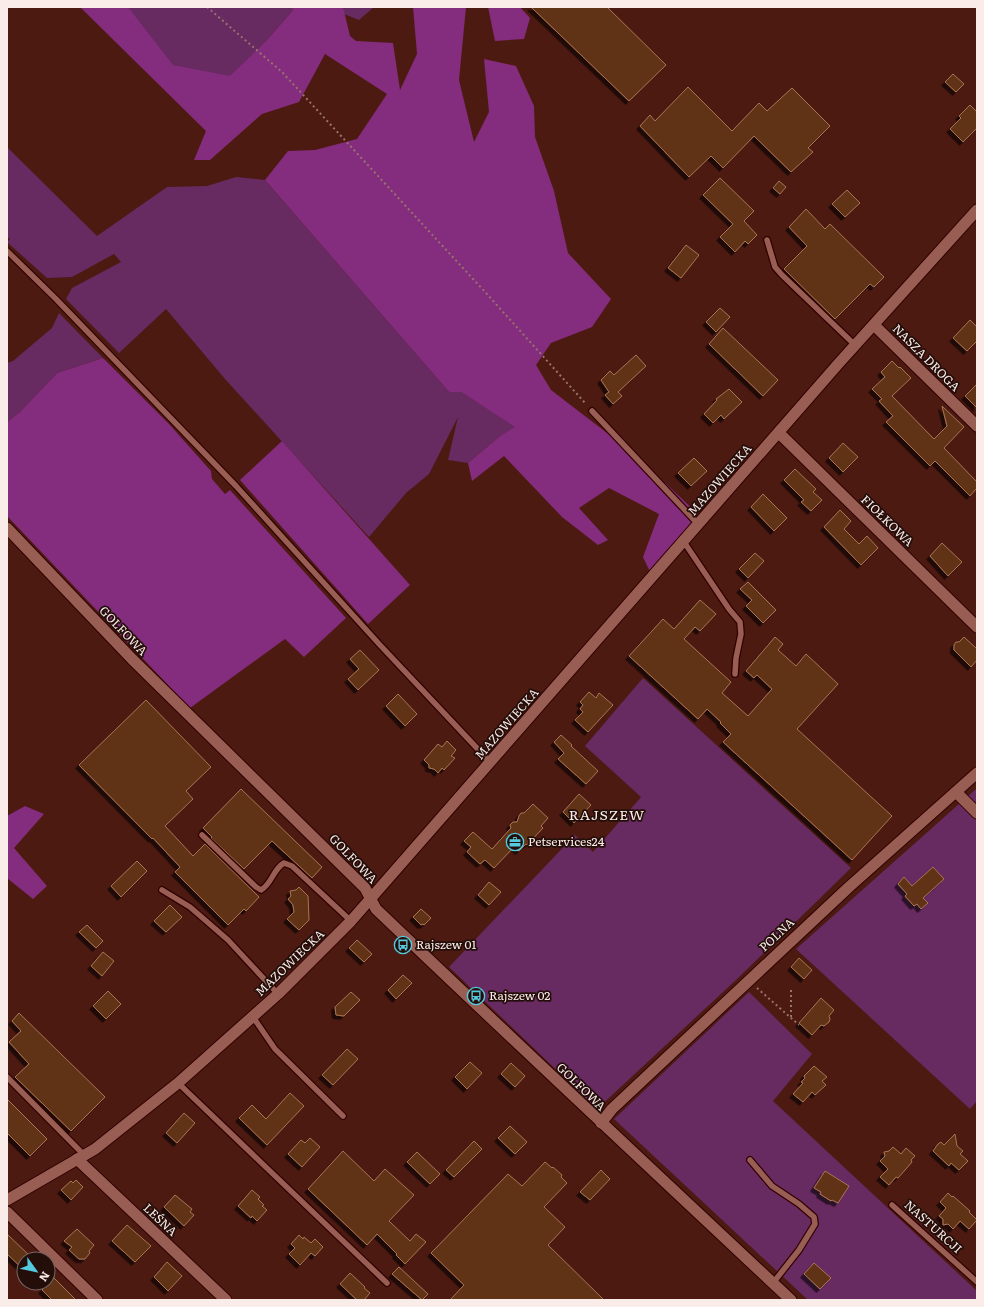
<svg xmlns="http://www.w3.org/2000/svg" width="984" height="1307" font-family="Literata,serif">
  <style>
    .green { fill: #672a61 }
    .forest { fill: #842c7d }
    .building { fill: #613213; stroke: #a97455; filter: url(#shadow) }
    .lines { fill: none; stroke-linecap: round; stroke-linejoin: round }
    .lane-casing { stroke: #310000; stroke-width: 8 }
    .street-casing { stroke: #310000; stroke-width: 13 }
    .path { stroke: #97746e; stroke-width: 2; stroke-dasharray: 2 3; stroke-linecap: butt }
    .lane { stroke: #995e53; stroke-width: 5.5 }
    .street { stroke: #995e53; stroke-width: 11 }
    .labels { text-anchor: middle; stroke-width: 3.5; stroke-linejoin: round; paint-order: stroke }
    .street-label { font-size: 12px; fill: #faece9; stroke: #240e0a }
    .poi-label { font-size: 12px; fill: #faece9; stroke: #240e0a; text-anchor: start }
    .quarter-label { font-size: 14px; letter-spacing: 1px; fill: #faece9; stroke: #240e0a }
  </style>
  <defs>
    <filter id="shadow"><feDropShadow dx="-3.5" dy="3.5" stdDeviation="0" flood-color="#0009"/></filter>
  </defs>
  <rect width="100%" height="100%" fill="#4d1a12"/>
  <g class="green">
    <polygon points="127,7 293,7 293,10 267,40 231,76 209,78 173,65 149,41"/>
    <polygon points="343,7 374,7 359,20 344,14"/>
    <polygon points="7,147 97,236 167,187 207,186 236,177 265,180 449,392 461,392 516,427 500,436 468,463 448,460 458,417 429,474 406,493 369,537 225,379 166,309 119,353 66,299 72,288 121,262 114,254 72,277 47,278 7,242 10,239 7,237"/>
    <polygon points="59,313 103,358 57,373 20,412 7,422 7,363 13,361 52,328"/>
    <polygon points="643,678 851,868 737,979 597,1109 449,967 575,835 593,852 641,797 585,746"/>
    <polygon points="977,788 977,1101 970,1109 796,949"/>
    <polygon points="749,992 812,1054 773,1101 977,1291 977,1300 808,1300 614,1119"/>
  </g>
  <g class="forest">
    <polygon points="80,7 128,7 173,65 230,76 267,40 293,10 292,7 343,7 350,36 356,41 393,43 400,90 417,54 413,7 466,7 459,80 474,142 489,112 484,59 516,66 534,106 535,137 554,191 568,253 611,299 592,327 551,343 536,365 551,390 637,456 701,517 651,574 643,557 659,514 609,488 579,508 608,540 598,545 562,517 504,456 472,481 468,463 500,436 515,427 461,392 449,392 265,180 288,151 315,150 357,139 387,94 325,54 299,102 262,114 210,160 194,160 206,131"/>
    <polygon points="488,7 520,7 530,18 524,39 495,41"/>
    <polygon points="103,358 169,424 211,471 212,479 225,494 230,490 346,618 304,657 285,639 190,708 7,516 7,422 20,412 57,373"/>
    <polygon points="282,441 410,585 368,624 240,480"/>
    <polygon points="25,806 44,814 14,848 47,886 33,899 7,878 7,816"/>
  </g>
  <g class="building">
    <polygon points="531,7 607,7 666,65 629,101"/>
    <polygon points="953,74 964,84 956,92 945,82"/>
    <polygon points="688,87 732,131 759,103 767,111 792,88 830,126 808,148 813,152 791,172 754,136 723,168 711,156 689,177 640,126 650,115 655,121"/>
    <polygon points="970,105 977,112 977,128 963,142 950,129 961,118 959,116"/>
    <polygon points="720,178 754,211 744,221 757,235 748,244 745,241 735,252 720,237 733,224 703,195"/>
    <polygon points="779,181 786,187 780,194 773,188"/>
    <polygon points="847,190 860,203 845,217 832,204"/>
    <polygon points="806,209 825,229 830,224 884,277 874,287 870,284 835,319 784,269 807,246 789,227"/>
    <polygon points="686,245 699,255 681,278 668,268"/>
    <polygon points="720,308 730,317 716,332 706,322"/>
    <polygon points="970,320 977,327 977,341 967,351 953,338"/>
    <polygon points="723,328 778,380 763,396 709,344"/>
    <polygon points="636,355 646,366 618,392 622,396 613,404 605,395 609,392 601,380 610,371 614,375"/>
    <polygon points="892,361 899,368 900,367 911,378 892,396 934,439 947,426 942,406 964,427 944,448 977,482 977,488 970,496 935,461 930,466 886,422 893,416 879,401 882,399 872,389 885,377 881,372"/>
    <polygon points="977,384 977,408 965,396"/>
    <polygon points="729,389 742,402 724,419 721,415 713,423 704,414 717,400 716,399"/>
    <polygon points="843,443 858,457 843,472 829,458"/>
    <polygon points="694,458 707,471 691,486 678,473"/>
    <polygon points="795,469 816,489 813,492 822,500 811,511 801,502 804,500 784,480"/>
    <polygon points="763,494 787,518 774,531 751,507"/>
    <polygon points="840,510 851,521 844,529 859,544 867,536 878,548 861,565 824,527"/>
    <polygon points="942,543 962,562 948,576 930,556"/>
    <polygon points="755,553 764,561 748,578 739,569"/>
    <polygon points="748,582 776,610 763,623 746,606 752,600 740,589"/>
    <polygon points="700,600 716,614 700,631 695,627 684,639 731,682 722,693 748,716 772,689 757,675 754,678 746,671 775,637 783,644 778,650 796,666 806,654 838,684 797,729 892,816 852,860 723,742 731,734 720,723 721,722 707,709 698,719 629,656 663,619 674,629"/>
    <polygon points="964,637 977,649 977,660 971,667 954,650 954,645 956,642 959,642"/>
    <polygon points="360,650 379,670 358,690 348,679 359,669 350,659"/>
    <polygon points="589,692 596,698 599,693 613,705 588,732 575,720 583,712 580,709 583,705 580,702"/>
    <polygon points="398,694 417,714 405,726 386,706"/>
    <polygon points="146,700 211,767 186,791 193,799 165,826 193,856 205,844 259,897 246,911 244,909 228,925 175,872 180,867 153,838 152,839 79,765"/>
    <polygon points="561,735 572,745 571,746 598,771 586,784 558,759 564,753 554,742"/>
    <polygon points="447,741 456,750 451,756 455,758 444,770 442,768 438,773 434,769 429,768 429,765 424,760 438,744 442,747"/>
    <polygon points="241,789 322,867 312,878 272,841 244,869 211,838 212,837 203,828"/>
    <polygon points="579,794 591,805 574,823 563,812"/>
    <polygon points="533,804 548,818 541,826 543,828 527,845 526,844 519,851 514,847 494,868 485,860 480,864 467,852 471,847 464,841 473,832 492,849 511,828 510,825 513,822 517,822 519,816 521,813 524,813"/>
    <polygon points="137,861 147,871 121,897 111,886"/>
    <polygon points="933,867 944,879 923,898 928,903 921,909 917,904 914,906 905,896 907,894 898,884 904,877 912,886"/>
    <polygon points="489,882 501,892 489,905 478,895"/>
    <polygon points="299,887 308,896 309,920 299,930 287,919 294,912 293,905 288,899 291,896 290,891 296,890"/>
    <polygon points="170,905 182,917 166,932 154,921"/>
    <polygon points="421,909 431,918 424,925 423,924 421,925 413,917"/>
    <polygon points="87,925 103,941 96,948 79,932"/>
    <polygon points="357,940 372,954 364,962 349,948"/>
    <polygon points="103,952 114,961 102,976 91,966"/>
    <polygon points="799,958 812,970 804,979 791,967"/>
    <polygon points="403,975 412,983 396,999 388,990"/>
    <polygon points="108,991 121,1004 106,1019 93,1006"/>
    <polygon points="351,992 360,1000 344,1016 336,1015 335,1007"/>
    <polygon points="821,998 834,1010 829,1016 830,1019 829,1022 824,1026 821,1025 812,1035 799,1023"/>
    <polygon points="19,1013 105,1097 71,1131 15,1077 29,1064 9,1042 21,1031 12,1021"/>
    <polygon points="347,1049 358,1059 333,1085 322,1075"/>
    <polygon points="470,1062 482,1073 467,1089 455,1077"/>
    <polygon points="511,1063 525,1076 515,1087 501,1074"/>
    <polygon points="814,1066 827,1077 822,1081 826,1085 815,1095 812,1092 803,1102 793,1094 803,1083 801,1082 805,1078 804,1076"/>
    <polygon points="290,1093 304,1106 267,1145 239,1118 252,1105 266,1119"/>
    <polygon points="7,1099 47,1139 30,1156 7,1133"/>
    <polygon points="184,1113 195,1123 177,1143 166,1133"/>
    <polygon points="510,1126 527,1142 515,1154 498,1138"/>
    <polygon points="955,1134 957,1146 963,1151 960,1154 968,1161 959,1170 951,1163 949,1166 933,1151 938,1144 941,1142 944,1145"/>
    <polygon points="310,1138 320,1147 302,1167 288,1154 301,1140 305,1143"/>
    <polygon points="474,1141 482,1149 454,1177 446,1170"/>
    <polygon points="893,1147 901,1154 906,1148 915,1156 911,1160 912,1162 898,1178 896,1177 889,1185 880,1177 888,1169 880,1161 885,1156 884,1152 889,1151"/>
    <polygon points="343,1151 374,1181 385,1169 414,1195 389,1221 410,1241 416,1234 426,1242 405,1264 396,1255 397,1254 377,1234 367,1245 308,1189"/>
    <polygon points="417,1152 440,1174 430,1184 407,1162"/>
    <polygon points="545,1162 552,1168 553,1167 562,1175 561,1177 567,1183 544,1207 565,1227 548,1245 604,1300 450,1300 464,1285 431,1253 508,1174 522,1186"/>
    <polygon points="601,1170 610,1179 590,1200 580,1192"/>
    <polygon points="825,1171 849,1186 838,1203 832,1200 831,1201 820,1194 821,1192 814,1188"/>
    <polygon points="76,1180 83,1187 71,1200 61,1190 71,1181 73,1183"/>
    <polygon points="252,1190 260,1197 258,1199 264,1205 262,1206 267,1210 257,1221 252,1216 251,1218 238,1206"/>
    <polygon points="948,1193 952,1197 953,1196 970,1211 969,1212 977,1220 969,1229 960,1221 953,1229 948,1224 943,1225 943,1219 939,1216 946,1208 940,1202"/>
    <polygon points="175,1195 192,1209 190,1212 194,1215 184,1226 164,1207"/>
    <polygon points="127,1225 151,1246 135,1262 112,1241"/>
    <polygon points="77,1229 94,1245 89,1251 90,1253 85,1259 79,1259 69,1250 72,1247 64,1241"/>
    <polygon points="7,1234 33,1259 24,1259 24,1270 7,1254"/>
    <polygon points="299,1235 303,1239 304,1237 311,1243 315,1239 323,1247 315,1256 311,1253 300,1265 289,1254 295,1248 291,1244"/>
    <polygon points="167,1262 182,1276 168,1291 154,1277"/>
    <polygon points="814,1263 831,1278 820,1289 804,1274"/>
    <polygon points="399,1267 428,1294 422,1300 392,1274"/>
    <polygon points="350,1273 365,1287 364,1288 370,1293 364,1300 357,1300 340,1284"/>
    <polygon points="54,1278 76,1300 52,1300 42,1290"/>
  </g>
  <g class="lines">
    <defs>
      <g id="lane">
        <polyline points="767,240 775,267 782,275 855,345"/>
        <polyline points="7,251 56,299 236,486 380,645 490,762"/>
        <polyline points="592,411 699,525"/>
        <polyline points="684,542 729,609 740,622 741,634 736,658 735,674"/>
        <path d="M202,835L256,887L261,890C272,884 273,869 284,863L292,866L351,921"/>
        <polyline points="162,890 190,907 228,940 278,994"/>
        <polyline points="253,1017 275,1049 343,1116"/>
        <polyline points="7,1077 84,1155"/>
        <polyline points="178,1083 387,1283"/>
        <polyline points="750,1160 772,1186 799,1204 814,1217 815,1224 799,1250 773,1283"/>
        <polyline points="892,1205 977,1282"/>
      </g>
      <g id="street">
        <polyline points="874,325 977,426"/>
        <polyline points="779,433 977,627"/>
        <path d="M7,528L132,659L365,888L376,909C513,1040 652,1170 791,1300"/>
        <polyline points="956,792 977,813"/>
        <polyline points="601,1123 612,1109 849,887 977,773"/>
        <polyline points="77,1159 226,1300"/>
        <polyline points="7,1200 95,1149 178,1083 278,994 351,921 839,363 977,210"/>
        <polyline points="7,1212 97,1300"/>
      </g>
    </defs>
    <use href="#lane" class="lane-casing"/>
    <use href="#street" class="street-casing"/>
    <g class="path">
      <polyline points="207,7 282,72 486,293 586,404"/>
      <polyline points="757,988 799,1025"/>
      <polyline points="791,990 791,1019"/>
    </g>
    <use href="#lane" class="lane"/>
    <use href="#street" class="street"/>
  </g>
  <defs>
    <symbol id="office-ring" viewBox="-11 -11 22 22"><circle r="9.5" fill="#240e0a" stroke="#55cadf" stroke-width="1.5"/><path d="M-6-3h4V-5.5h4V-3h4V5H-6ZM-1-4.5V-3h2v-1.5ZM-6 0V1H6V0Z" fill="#55cadf"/></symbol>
    <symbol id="bus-ring" viewBox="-11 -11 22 22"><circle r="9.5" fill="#240e0a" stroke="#55cadf" stroke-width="1.5"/><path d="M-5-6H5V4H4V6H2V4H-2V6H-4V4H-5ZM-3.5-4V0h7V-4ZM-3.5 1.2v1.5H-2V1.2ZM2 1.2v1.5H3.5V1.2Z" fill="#55cadf"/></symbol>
  </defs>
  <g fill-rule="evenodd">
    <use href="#office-ring" x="505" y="832" width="20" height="20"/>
    <use href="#bus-ring" x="393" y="935" width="20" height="20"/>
    <use href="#bus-ring" x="466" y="986" width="20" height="20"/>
  </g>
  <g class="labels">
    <g class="street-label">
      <text transform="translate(926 358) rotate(45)" y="4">NASZA DROGA</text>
      <text transform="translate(720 480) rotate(-49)" y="4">MAZOWIECKA</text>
      <text transform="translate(887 521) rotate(44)" y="4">FIOŁKOWA</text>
      <text transform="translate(123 631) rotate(46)" y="4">GOLFOWA</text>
      <text transform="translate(507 724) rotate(-49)" y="4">MAZOWIECKA</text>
      <text transform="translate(353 859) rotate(46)" y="4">GOLFOWA</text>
      <text transform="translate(777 935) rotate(-43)" y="4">POLNA</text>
      <text transform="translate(290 963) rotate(-44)" y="4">MAZOWIECKA</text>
      <text transform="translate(581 1087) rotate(44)" y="4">GOLFOWA</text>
      <text transform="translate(160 1220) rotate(43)" y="4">LEŚNA</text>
      <text transform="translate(933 1227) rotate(42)" y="4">NASTURCJI</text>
    </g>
    <g class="poi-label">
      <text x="528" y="846">Petservices24</text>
      <text x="416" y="949">Rajszew 01</text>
      <text x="489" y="1000">Rajszew 02</text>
    </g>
    <g class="quarter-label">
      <text x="607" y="820">RAJSZEW</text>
    </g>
  </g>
  <rect width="984" height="1307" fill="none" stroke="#faece9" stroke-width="16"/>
  <g transform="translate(36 1271) rotate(123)"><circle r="19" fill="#240e0a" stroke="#7a6763"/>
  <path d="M0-3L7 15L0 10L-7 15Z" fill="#55cadf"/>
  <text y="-6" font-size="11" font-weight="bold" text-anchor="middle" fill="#faece9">N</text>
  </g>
</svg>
